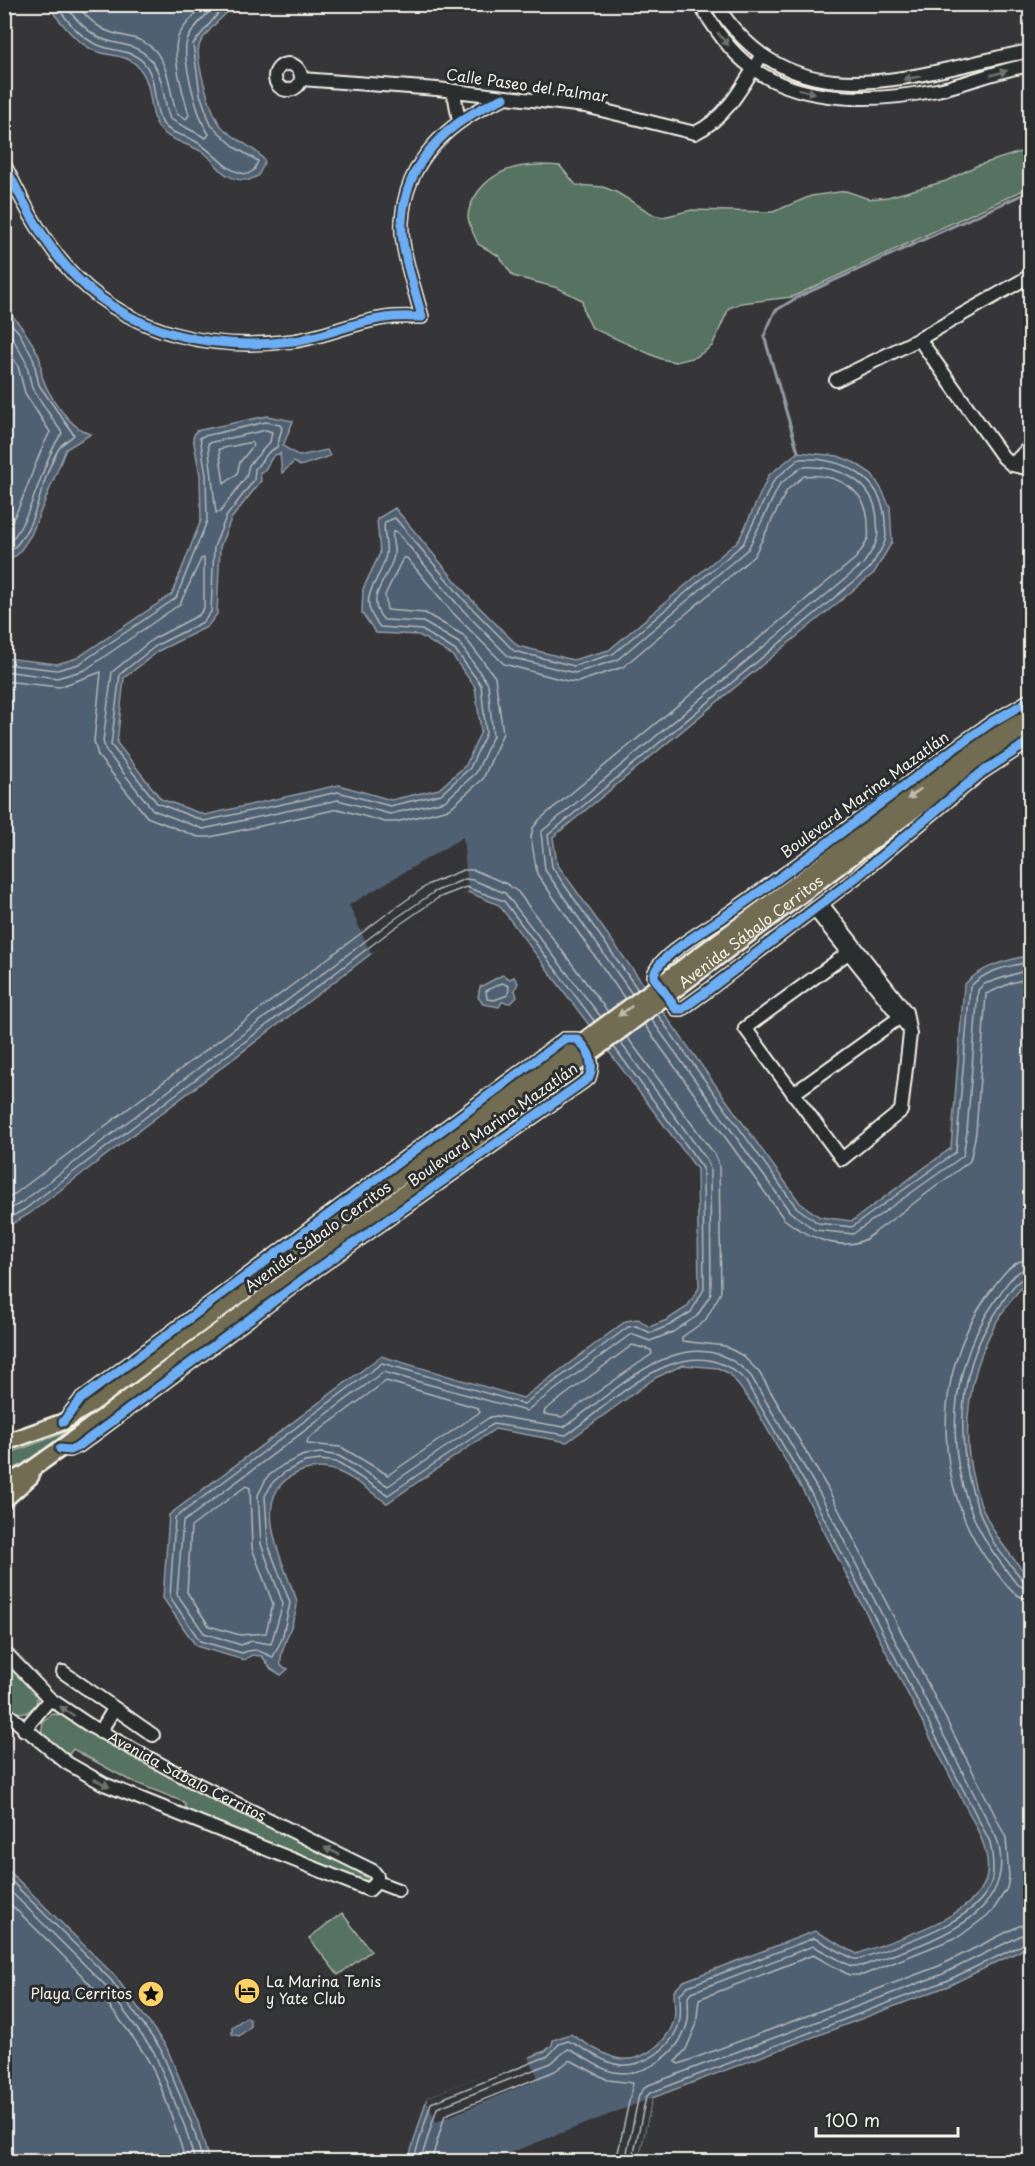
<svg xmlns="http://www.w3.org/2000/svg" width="1035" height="2166" font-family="'Playpen Sans',sans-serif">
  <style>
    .green { fill: #577260; stroke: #a6b2a4; stroke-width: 1.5 }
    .water { fill: #506172; stroke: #929ba1; stroke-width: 1.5 }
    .pier { fill: #363639 }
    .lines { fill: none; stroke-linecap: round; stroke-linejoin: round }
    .shore { stroke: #b2b7b9; stroke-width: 1.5 }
    .stream { stroke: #929ba1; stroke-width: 3 }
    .minor-casing { stroke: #f4f1e8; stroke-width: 16 }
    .major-casing { stroke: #f4f1e8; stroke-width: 20 }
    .minor { stroke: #2a2d2e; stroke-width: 12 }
    .major { stroke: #726c52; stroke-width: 15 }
    .major-bridge-casing { stroke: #f4f1e8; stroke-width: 20; stroke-linecap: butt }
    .major-bridge { stroke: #726c52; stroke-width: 15 }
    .cycleway-casing { stroke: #2a2d2e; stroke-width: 13 }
    .cycleway { stroke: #6dadf4; stroke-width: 9 }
    .oneway { fill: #71726f }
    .oneway2 { fill: #c0bcac }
    .labels { text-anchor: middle; stroke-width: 6; stroke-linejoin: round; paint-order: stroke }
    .street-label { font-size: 15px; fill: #f4f1e8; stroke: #2a2d2e }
    .poi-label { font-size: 15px; fill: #f4f1e8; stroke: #2a2d2e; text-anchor: start }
  </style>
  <rect width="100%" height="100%" fill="#363639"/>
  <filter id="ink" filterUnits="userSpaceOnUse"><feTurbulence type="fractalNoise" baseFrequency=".0167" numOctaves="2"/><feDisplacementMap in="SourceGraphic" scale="12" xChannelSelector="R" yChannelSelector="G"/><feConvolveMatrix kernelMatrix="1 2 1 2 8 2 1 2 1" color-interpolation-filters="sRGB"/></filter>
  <g filter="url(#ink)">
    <g class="green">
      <path d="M1020,152L1030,158V187L792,297L741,303L729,308L712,346L696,357L676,362L661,359L592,328L584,312L582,300L558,288L513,276L499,256L478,244C475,236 469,226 468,217C468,207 473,199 478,192C498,165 529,163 560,166L576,185L603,187L616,192L654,215L663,217L692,210L773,212L811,196L846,191L869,199L888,197L946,181L976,166Z"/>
      <polygon points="71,1430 73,1433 5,1480 5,1455"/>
      <polygon points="5,1654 38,1693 36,1705 26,1713 14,1712 5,1704"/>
      <polygon points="53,1714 61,1715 150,1764 347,1864 371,1881 369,1886 188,1815 184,1802 129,1780 73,1749 67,1757 41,1736 43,1721"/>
      <polygon points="342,1913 371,1951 338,1975 309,1938"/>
    </g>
    <g class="water">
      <path d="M47,5H236C227,12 202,35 199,46C195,60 212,118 223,128C235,140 260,150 265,162L258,176L249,180C241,180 234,180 227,175C218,170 213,159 204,153C190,144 165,140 157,125C148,106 153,84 139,68C128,53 108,57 93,50C73,40 60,21 47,5Z"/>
      <path d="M5,308C19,322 30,337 39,356C42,364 40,371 43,379C50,398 71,429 91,434L66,449L31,535L18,554L5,563Z"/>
      <path d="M267,416L293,421L283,446L299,456L327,450L330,456L300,466L294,462L282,473L280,453L273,456L264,471L260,472L261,481L231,519L220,547L217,614L207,627L160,650L124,678L117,743L161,799L205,815L339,785L391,800L439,789L466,765L481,731L475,687L452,655L419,635L376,633L362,613L363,589L380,553L377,519L395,508L468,596L518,646L573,660L609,650L739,540L769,475L798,452L838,456L855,463L872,474L882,490L890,507L892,542L874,573L553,837L557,864L800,1203L820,1217L852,1221L951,1148L964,985C982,965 1006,961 1030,955V1279C964,1342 946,1457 997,1536C1006,1551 1019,1565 1030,1579V1946L948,1986L652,2098L638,2161H391L410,2154L427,2098L545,2051L552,2045L553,2040L570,2034C584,2042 601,2054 616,2058C641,2065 668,2042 674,2020C676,2011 674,2000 674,1991L684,1981L815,1931L857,1954C892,1940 975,1918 986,1879C992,1856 979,1832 969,1813L807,1498L754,1406L730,1374L718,1368L683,1365L655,1378L567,1442L495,1429L387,1503C356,1483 335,1457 297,1473C254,1492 275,1544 288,1578C290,1585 297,1596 297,1604C296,1622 278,1651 281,1666L288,1669L281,1675L271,1669L262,1656L252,1655L244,1660L196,1646L163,1598L169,1515L381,1356L523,1398L626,1321L638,1319L649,1327L667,1320L687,1307L699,1288L697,1169L499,905L468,892L441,903L397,934L29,1214L5,1228V658L57,664L77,658L172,594L201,520L200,475L193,438L196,431Z"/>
      <polygon points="502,975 510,979 514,977 518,983 515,990 517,997 511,1003 502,1002 499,1007 483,1004 478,997 480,987"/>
      <polygon points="4,1866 115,1976 166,2046 198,2122 209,2161 5,2161"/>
      <polygon points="247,2017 250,2020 250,2027 239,2036 232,2034 232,2027"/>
    </g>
    <g class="pier">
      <polygon points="463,837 468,892 371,954 349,905"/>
      <polygon points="528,2056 539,2079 436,2122 426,2098"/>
      <polygon points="652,2098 638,2161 489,2161"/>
    </g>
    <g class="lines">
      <g class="shore">
        <path d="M55,4C67,20 79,37 98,45C113,52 132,49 144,63C159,81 151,106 163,124C170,134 185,135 195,141C215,151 224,173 248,174L254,170L258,161L236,148L211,125L200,94L193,44L226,4"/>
        <path d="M64,4C74,17 84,29 98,37C115,46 135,42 149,58C165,75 162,99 170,119L206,138L209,134C198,120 181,57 187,41C192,27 207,15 216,4"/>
        <path d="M76,4C84,14 92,23 103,29C121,39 142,34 157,53C171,72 169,93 177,114L186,119L189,115C184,96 171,56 178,37C183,25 195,15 204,4"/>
        <path d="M4,317L18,331L33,358L39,385L74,435C70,439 64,442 60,447C37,481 41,531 4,556"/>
        <path d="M4,330L12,337L26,362L32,388L62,433C40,463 32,526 4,547"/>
        <path d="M4,343L18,366L25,393L50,432C32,464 26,502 4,534"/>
        <polygon points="266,430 272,432 270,442 249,465 246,477 220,512 216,513 208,443"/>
        <polygon points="252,442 253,446 240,462 237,474 224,484 219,449"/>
        <path d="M4,664L57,670L79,664L176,598L207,521L206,475L200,437L266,422L280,425L282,428L277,447L269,452L255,469L254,480L226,517L214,547L211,612L203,622L157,645L120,674L111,745L157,803L204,821L338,792L390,806L441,794L470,768L486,733L481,685L456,651L422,630L380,627C353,595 381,585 386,554C388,544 382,532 385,522L395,518L464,600L514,651L574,666L613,654L743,544L774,480L799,459C841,457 883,476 885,522C885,528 887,536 885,541C882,550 874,561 869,569L548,835L552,867L638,990"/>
        <path d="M4,671L57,678L85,670L180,604L201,559L204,558V608L199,615L153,639L112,672L103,741L106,751L153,810L203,829L338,800L390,814L445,801L476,773L493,736L488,684L459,643L423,622L384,620C362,597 390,579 394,555C395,547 391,539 393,531L397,532L458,605L509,657L575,673L617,660L748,549L780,484L802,467C837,465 875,480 877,520C877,526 879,534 877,539C875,548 868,557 863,564L541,832L545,870L632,994"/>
        <path d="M4,681L59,687L101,672L94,741L98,756L147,817L198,837H210L338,809L385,822H396L449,809L483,779L503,733L495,677L463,635L425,613L387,610L385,595L403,558H407L451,611L504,664L567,681L578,682L623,667L754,556L787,490L804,476C836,473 867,489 868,523C868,528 869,533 868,538C866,545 860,552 856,558L540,819L533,828L531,837L537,874L625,999"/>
        <polygon points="502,983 509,986 508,995 494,1000 487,999 486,991"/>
        <path d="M657,1014L796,1207L818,1223L852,1227L956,1152L970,987C985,970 1009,966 1030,962"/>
        <polyline points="651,1019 790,1212 815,1230 853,1234 963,1156 967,1132 978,990 984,984 1030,969"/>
        <path d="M644,1024L784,1219C804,1235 840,1253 866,1239L970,1161L976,1133L986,994L1011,983L1030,978"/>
        <polyline points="627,1037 715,1155 719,1165 721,1292 705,1321 682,1337 682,1341 725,1346 743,1356 759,1372 827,1487 989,1803 1006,1838 1009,1877 1007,1888 992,1912 960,1936 863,1975 849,1975 813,1955 699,1999 696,2026 686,2049 675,2062 679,2064 939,1966 1019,1926 1030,1924"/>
        <polyline points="4,1202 384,916 429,884 463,870 474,870 507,884 518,892 608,1012"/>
        <polyline points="4,1212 21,1203 389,923 434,892 465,879 473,880 505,893 601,1017"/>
        <polyline points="4,1221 25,1209 393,929 438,898 466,887 504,901 595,1022"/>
        <path d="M1030,1259C1010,1260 998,1281 987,1296C930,1377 933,1490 993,1568C1004,1581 1012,1598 1030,1599"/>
        <path d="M1030,1268C1014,1269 1003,1289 995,1301C940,1379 942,1488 1001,1563C1009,1573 1016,1589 1030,1589"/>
        <path d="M1030,1276C1016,1277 1004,1300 997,1311C950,1378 955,1466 990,1536C997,1551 1012,1566 1023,1580L1030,1582"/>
        <polygon points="632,1345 651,1350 652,1354 562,1417 544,1414 545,1410"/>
        <polygon points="386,1381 478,1408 480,1412 388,1475 341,1447 307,1444 308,1439"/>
        <polygon points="246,1486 250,1488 252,1548 273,1604 266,1633 240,1635 209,1626 187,1592 191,1527"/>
        <polyline points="4,1874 111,1980 160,2048 192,2124 203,2162"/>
        <polyline points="4,1885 105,1985 154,2052 185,2127 195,2162"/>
        <path d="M4,1898C55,1947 106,1995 145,2055C162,2082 176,2130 186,2162"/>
        <path d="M407,2162L415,2155L431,2103L548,2056L559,2044L568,2041C584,2047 598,2060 615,2064C642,2071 677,2045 680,2018C681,2010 680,2002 680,1994L688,1986L814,1938L854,1959H860C895,1945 983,1922 992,1879C994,1869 992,1852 990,1842L812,1495L745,1380C686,1321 615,1402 566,1435L493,1424L388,1495L336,1462L321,1460L305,1462L285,1472L273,1482L265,1496L268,1544L290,1603L282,1639L273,1657C260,1652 256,1647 242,1653L200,1641L170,1597L175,1518L382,1363L524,1404L628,1327L636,1326L651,1333L670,1325L691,1312L704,1289L703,1168L614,1047"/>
        <path d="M420,2162L437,2108L551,2063L568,2049C583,2055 598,2069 614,2072C646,2078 682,2052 688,2020C689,2013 688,2005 688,1997L692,1992L813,1946L851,1966H862C919,1944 1022,1921 997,1839L819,1492L751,1376C689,1310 617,1392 564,1427L497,1416L490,1417L388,1486L339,1456L321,1453L304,1455L283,1465L267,1477L258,1495L261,1544L283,1604L271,1644L252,1641L241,1645L204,1633L177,1594L183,1522L383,1372L526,1411L631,1334L650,1341L673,1332L697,1316L711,1294L710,1169L707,1160L620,1042"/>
        <polyline points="431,2162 445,2115 555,2071 570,2060 608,2080 633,2083 616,2162"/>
        <polyline points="625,2162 639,2095 646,2086 943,1974 1022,1935 1030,1933"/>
        <polyline points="632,2162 646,2097 650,2093 946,1981 1030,1941"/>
      </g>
      <polyline class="stream" points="798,452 764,336 775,311 798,297 1030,191"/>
      <defs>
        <g id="minor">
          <path d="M699,4C714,27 729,51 751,67C801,105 879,102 937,90C969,83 999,70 1030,65"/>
          <path d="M716,4C794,128 917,72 1030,51"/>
          <circle cx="288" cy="77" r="13"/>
          <path d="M301,79L437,89L585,106L695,133C726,119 744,84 761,56"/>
          <polyline points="450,90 455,98 459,121"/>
          <path d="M4,164C24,204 45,247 78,279C137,336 214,351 293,341C324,337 354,322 385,318C397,316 410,317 422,317C415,289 400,249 402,222C405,160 450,120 504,98"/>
          <polyline points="919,339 1003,457 1012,465 1030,469"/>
          <polyline points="836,380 919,339 1030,276"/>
          <polyline points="1012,465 1030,446"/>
          <path d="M1030,700L992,722L959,745C882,802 805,861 725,916C710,927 653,958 654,977L676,1009H682L707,991L854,879L981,773L1030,741"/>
          <polyline points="822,904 906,1012 910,1034 901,1111 842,1159 745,1028 855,948"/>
          <polyline points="814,909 907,1026"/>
          <polyline points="793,1094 903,1015"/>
          <path d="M60,1449L70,1450L79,1446L309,1275L589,1078C595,1063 589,1050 577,1039H564L81,1399L63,1422"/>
          <path id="s1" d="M4,1651L50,1699L92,1727L199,1785L373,1871L377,1876V1882"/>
          <polyline points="63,1672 153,1735"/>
          <polyline points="4,1711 67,1763 104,1784 369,1890 377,1882"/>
          <polyline points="24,1730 50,1699"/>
          <polyline points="100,1732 114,1709"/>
          <polyline points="377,1882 398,1890"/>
        </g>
        <g id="major">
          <polyline points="824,863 988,737 1030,712"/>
          <polyline points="831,872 1006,741 1030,728"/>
          <polyline points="4,1443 63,1422 90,1405 381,1191"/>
          <polyline points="4,1484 25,1474 60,1449 390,1204"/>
          <polyline points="4,1500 31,1476"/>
        </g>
      </defs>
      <use href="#minor" class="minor-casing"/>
      <use href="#major" class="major-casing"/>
      <use href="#minor" class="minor"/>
      <use href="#major" class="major"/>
      <defs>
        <g id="major-bridge">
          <polyline points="381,1191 824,863"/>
          <path id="s2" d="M390,1204L831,872"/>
        </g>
      </defs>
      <use href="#major-bridge" class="major-bridge-casing"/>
      <use href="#major-bridge" class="major-bridge"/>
      <defs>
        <g id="cycleway">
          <path d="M4,164C24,204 45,247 78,279C137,336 214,351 293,341C324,337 354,322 385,318C397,316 410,317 422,317C415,289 400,249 402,222C405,160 450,120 504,98"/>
          <path d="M1030,700L992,722L959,745C882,802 805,861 725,916C710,927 653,958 654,977L676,1009H682L707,991L854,879L981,773L1030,741"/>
          <path d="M60,1449L70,1450L79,1446L309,1275L589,1078C595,1063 589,1050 577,1039H564L81,1399L63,1422"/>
        </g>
      </defs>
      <use href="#cycleway" class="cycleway-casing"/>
      <use href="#cycleway" class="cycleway"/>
    </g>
    <defs><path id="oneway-solid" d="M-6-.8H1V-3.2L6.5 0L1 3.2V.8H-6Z" transform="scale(1.5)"/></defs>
    <g class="oneway">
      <use href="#oneway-solid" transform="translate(723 39) rotate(50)"/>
      <use href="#oneway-solid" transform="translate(999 73) rotate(-16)"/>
      <use href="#oneway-solid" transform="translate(912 78) rotate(170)"/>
      <use href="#oneway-solid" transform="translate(807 91) rotate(14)"/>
      <use href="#oneway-solid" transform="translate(67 1711) rotate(-147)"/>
      <use href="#oneway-solid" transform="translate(102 1783) rotate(26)"/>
      <use href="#oneway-solid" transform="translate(332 1851) rotate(-154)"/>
    </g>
    <g class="oneway2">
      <use href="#oneway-solid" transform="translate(914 794) rotate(142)"/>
      <use href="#oneway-solid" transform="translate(625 1011) rotate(144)"/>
    </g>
  </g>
  <defs>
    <symbol id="hotel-disc" viewBox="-11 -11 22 22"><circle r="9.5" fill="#ffd166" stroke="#2a2d2e"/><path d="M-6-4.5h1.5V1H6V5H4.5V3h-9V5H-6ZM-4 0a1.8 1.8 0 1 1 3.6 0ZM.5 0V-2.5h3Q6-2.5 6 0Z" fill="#111"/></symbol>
    <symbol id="sight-disc" viewBox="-11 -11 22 22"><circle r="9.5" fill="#ffd166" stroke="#2a2d2e"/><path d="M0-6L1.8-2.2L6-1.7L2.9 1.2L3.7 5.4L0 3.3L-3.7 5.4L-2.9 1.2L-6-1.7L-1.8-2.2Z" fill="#111"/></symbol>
  </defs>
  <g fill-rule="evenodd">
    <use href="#hotel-disc" x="232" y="1976" width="30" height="30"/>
    <use href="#sight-disc" x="136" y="1979" width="30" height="30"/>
  </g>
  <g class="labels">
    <g class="street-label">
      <text transform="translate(527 86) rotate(8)" y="5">Calle Paseo del Palmar</text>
      <text transform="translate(865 795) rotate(-36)" y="5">Boulevard Marina Mazatlán</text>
      <text dy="5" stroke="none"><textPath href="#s2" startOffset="452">Avenida Sábalo Cerritos</textPath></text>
      <text transform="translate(493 1125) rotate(-35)" y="5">Boulevard Marina Mazatlán</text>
      <text transform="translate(318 1237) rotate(-36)" y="5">Avenida Sábalo Cerritos</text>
      <text dy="5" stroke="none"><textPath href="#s1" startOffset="224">Avenida Sábalo Cerritos</textPath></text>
    </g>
    <g class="poi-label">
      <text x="266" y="1987">La Marina Tenis<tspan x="266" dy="17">y Yate Club</tspan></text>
      <text x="132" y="1999" text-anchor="end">Playa Cerritos</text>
    </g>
  </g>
  <rect width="1035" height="2166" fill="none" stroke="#2a2d2e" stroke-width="24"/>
  <rect x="12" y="12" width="1011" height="2142" fill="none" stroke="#f4f1e8" stroke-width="2" filter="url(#ink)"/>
  <path d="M816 2127v9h142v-9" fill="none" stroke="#f4f1e8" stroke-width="3"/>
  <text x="825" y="2127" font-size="18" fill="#f4f1e8" stroke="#2a2d2e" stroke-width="4.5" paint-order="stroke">100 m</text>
</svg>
